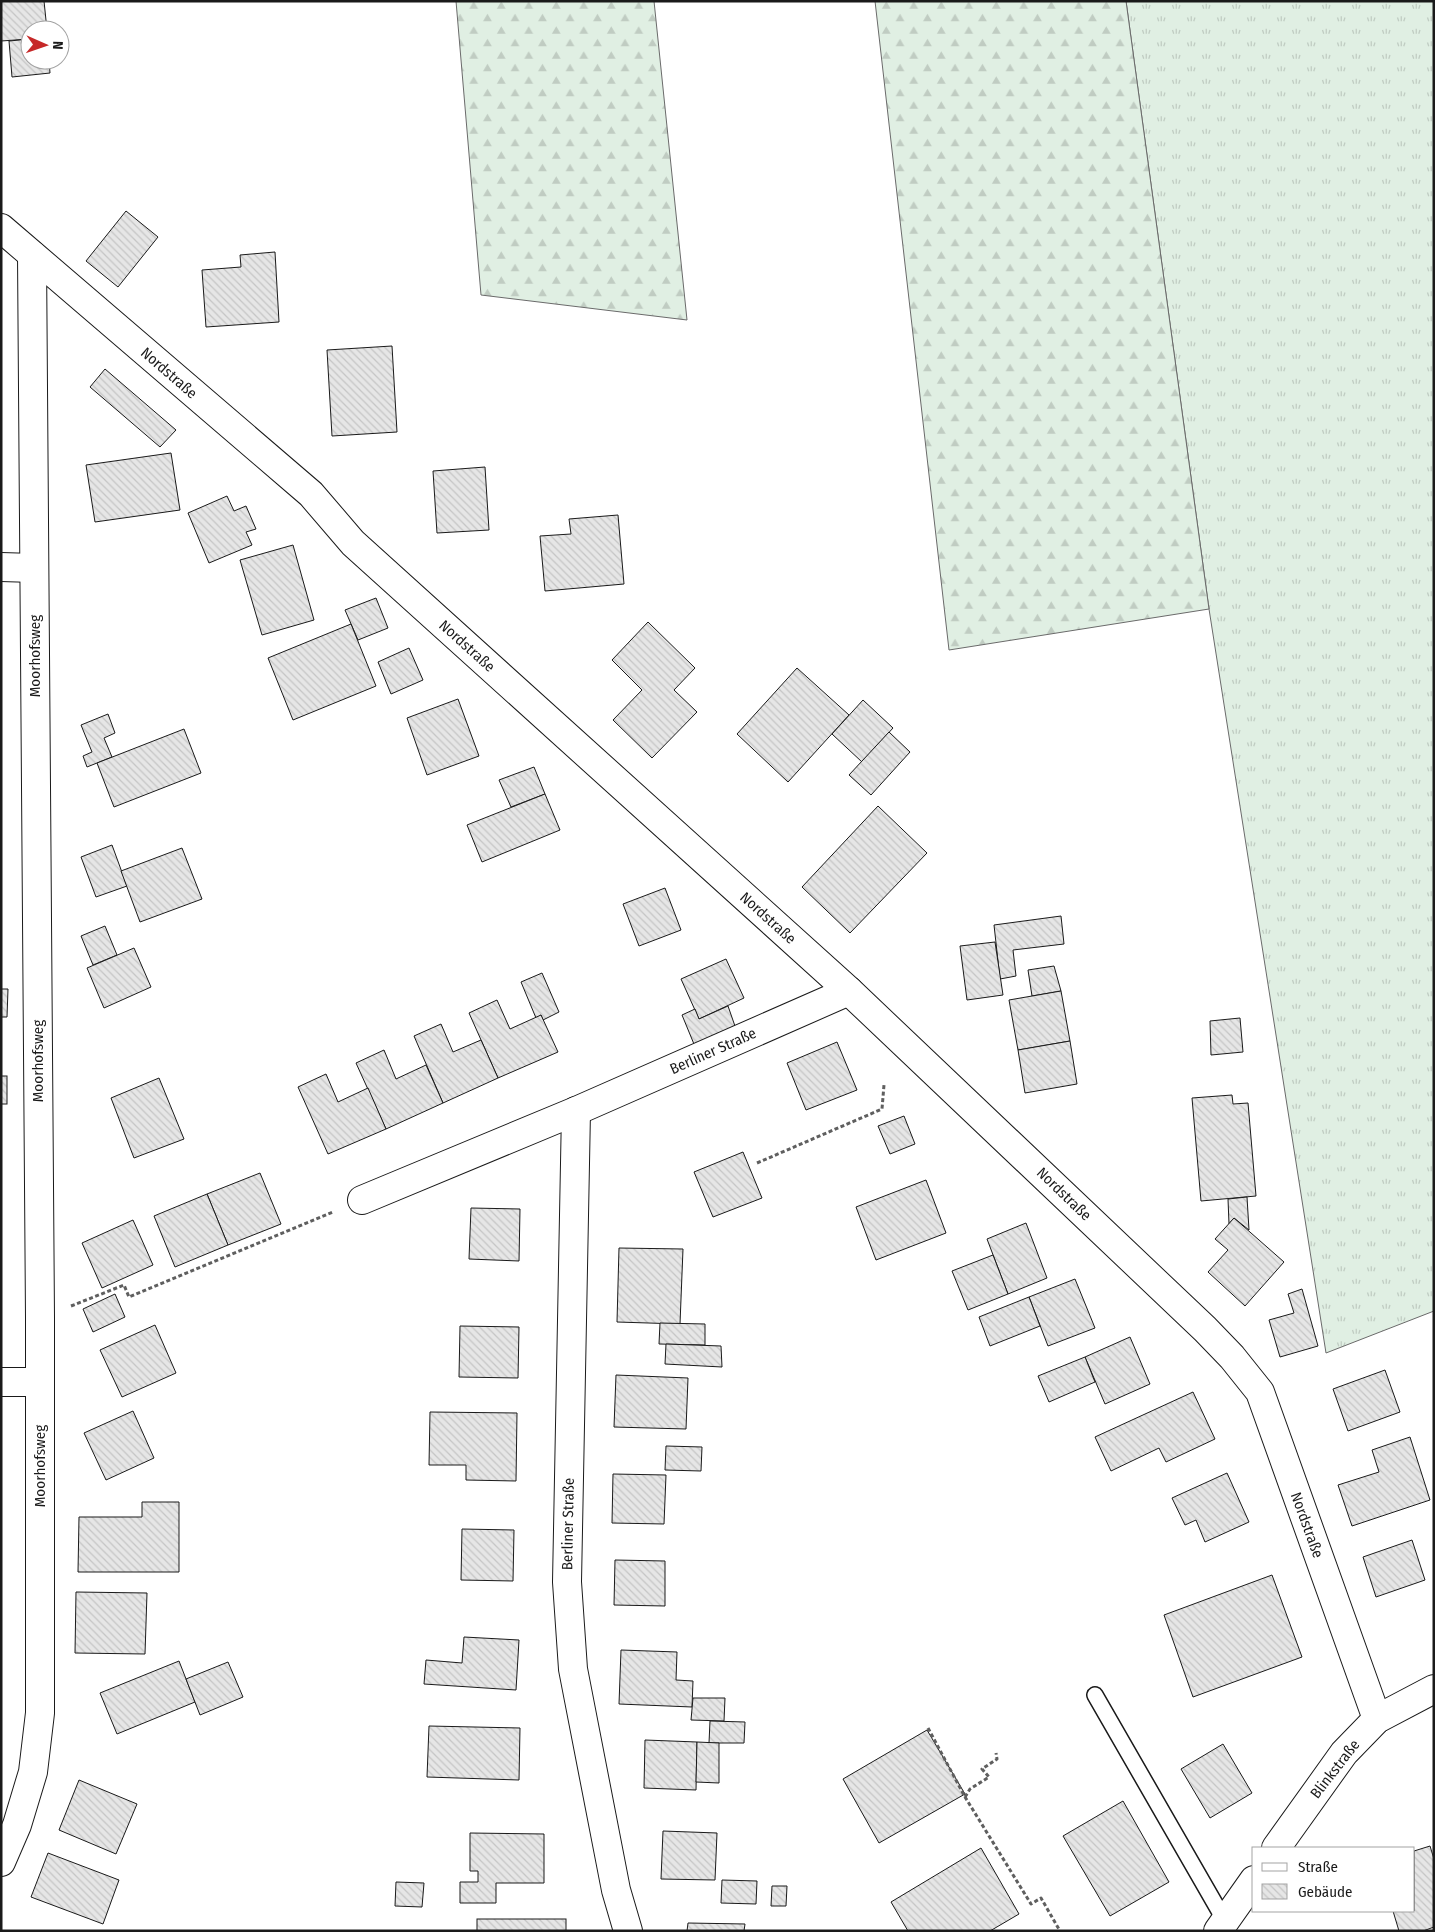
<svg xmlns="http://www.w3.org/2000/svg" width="1435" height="1932" font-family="'Fira Sans Condensed',sans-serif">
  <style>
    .grass { fill: url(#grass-tufts); stroke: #6a6a6a }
    .forest { fill: url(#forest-firs); stroke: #6a6a6a }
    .building { fill: url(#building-back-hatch); stroke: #1a1a1a }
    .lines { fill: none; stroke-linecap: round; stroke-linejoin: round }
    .service-casing { stroke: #1a1a1a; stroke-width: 18 }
    .minor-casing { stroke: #1a1a1a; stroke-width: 30 }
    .tertiary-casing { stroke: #1a1a1a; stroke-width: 30 }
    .path { stroke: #5f5f5f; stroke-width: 3; stroke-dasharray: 4 2.5; stroke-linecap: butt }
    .service { stroke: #fff; stroke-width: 15 }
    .minor { stroke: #fff; stroke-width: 28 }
    .tertiary { stroke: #fff; stroke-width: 28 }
    .labels { text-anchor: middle; stroke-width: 4; stroke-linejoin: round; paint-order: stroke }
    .street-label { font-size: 15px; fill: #1a1a1a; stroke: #fff }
  </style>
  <defs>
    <pattern id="grass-tufts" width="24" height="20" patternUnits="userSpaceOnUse" patternTransform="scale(1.25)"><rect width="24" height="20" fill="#e0efe3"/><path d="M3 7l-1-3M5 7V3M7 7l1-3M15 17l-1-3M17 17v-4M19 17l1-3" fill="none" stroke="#c0ccc2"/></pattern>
    <pattern id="forest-firs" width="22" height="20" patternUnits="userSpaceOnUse" patternTransform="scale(1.25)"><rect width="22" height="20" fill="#e0efe3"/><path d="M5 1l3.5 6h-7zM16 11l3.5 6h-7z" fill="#c0ccc2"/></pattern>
    <pattern id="building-back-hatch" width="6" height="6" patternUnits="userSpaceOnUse" patternTransform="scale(1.25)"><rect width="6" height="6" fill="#e6e6e6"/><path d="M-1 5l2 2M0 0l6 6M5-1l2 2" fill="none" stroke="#c5c5c5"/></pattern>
  </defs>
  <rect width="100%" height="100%" fill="#fff"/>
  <polygon class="grass" points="1126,1 1434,1 1434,1311 1326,1353 1209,609"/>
  <g class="forest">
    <polygon points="456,1 654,1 687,320 481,295"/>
    <polygon points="875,1 1126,1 1209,609 949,650"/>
  </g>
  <g class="building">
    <polygon points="1,1 44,1 47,30 30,30 30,39 1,41"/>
    <polygon points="30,39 30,60 49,60 50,73 12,77 9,41"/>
    <polygon points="126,211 158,237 118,287 86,261"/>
    <polygon points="275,252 279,322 206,327 202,270 241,267 240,255"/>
    <polygon points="392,346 397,432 332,436 327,350"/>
    <polygon points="105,369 176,430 160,447 90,387"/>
    <polygon points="171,453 180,510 95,522 86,465"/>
    <polygon points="485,467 489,530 437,533 433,471"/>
    <polygon points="227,496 234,511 246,506 256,529 246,532 252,545 209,563 188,513"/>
    <polygon points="618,515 624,584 545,591 540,536 571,534 569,519"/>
    <polygon points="293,545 314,620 262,635 240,560"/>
    <polygon points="376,598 388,628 358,640 345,610"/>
    <polygon points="648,622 695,668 674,690 697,712 652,758 613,720 642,690 612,660"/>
    <polygon points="351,624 376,686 293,720 268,658"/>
    <polygon points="409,648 423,680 391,694 378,662"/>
    <polygon points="797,668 849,715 788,782 737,734"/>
    <polygon points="458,699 479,756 427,775 407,718"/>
    <polygon points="863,700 893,728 862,762 832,734"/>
    <polygon points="108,714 115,733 104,738 112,757 87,767 83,756 92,752 81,725"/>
    <polygon points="184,729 201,773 114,807 97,763"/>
    <polygon points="889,732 910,752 871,795 849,775"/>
    <polygon points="534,767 545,794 511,807 499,780"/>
    <polygon points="545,794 560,830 482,862 467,825"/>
    <polygon points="878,806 927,853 850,933 802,887"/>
    <polygon points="112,845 127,886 96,897 81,857"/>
    <polygon points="182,848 202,899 140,922 121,871"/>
    <polygon points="665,888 681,930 639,946 623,904"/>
    <polygon points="1061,916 1064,944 1013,950 1016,976 1000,979 994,925"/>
    <polygon points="105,926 117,955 93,965 81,936"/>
    <polygon points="995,942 1003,995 967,1000 960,946"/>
    <polygon points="134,948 151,987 104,1008 87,968"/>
    <polygon points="726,959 744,998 699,1019 681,979"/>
    <polygon points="1054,966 1061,991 1032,996 1028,970"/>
    <polygon points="542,973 559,1012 543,1020 541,1015 536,1018 521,982"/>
    <polygon points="1,989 8,989 7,1017 1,1017"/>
    <polygon points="1061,991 1070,1041 1018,1050 1009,1000"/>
    <polygon points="497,1000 510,1029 541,1015 558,1052 498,1078 469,1013"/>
    <polygon points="728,1006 736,1029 696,1049 682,1015 695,1009 699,1019"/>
    <polygon points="1240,1018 1243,1052 1211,1055 1210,1021"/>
    <polygon points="441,1024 453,1052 481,1040 498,1078 443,1103 414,1036"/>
    <polygon points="1070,1041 1077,1084 1025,1093 1018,1050"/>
    <polygon points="837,1042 857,1090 806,1110 787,1063"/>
    <polygon points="384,1050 396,1079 426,1065 443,1103 386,1129 356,1063"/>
    <polygon points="326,1074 338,1102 368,1088 386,1129 328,1154 298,1087"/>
    <rect x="1" y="1076" width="6" height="28"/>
    <polygon points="159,1078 184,1139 134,1158 111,1098"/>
    <polygon points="1232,1095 1233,1104 1248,1103 1256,1196 1201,1201 1192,1098"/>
    <polygon points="904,1116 915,1144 890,1154 878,1126"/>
    <polygon points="743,1152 762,1198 713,1217 694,1172"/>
    <polygon points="260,1173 281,1224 228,1245 207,1194"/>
    <polygon points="926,1180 946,1233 876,1260 856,1207"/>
    <polygon points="207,1194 228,1245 175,1267 154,1216"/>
    <polygon points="1247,1197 1249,1230 1234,1218 1229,1224 1228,1199"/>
    <polygon points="471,1208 520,1209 519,1261 469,1259"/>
    <polygon points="1234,1218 1284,1262 1245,1306 1208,1272 1228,1250 1215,1239"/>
    <polygon points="133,1220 153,1265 102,1288 82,1243"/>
    <polygon points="1026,1223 1047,1278 1008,1294 987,1239"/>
    <polygon points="619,1248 683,1249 680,1324 617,1322"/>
    <polygon points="993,1255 1008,1294 968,1310 952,1271"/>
    <polygon points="1075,1279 1095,1328 1048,1346 1029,1297"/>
    <polygon points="1302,1289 1318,1346 1280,1357 1269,1320 1294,1313 1288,1294"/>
    <polygon points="115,1294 125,1317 93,1332 83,1309"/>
    <polygon points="1029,1297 1040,1326 990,1346 979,1317"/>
    <polygon points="660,1323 705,1324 705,1345 659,1344"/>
    <polygon points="155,1325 176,1373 122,1397 100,1350"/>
    <polygon points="460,1326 519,1327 518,1378 459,1377"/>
    <polygon points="1130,1337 1150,1384 1105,1404 1085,1357"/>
    <polygon points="666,1344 721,1346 722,1367 665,1364"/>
    <polygon points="1085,1357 1095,1382 1049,1402 1038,1376"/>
    <polygon points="1385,1370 1400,1412 1348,1431 1333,1389"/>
    <polygon points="616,1375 688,1378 686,1429 614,1427"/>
    <polygon points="1193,1392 1215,1439 1166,1462 1159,1448 1111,1471 1095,1437"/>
    <polygon points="133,1411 154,1458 106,1480 84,1433"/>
    <polygon points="430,1412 517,1413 516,1481 466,1480 466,1465 429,1465"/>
    <polygon points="1410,1437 1430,1500 1352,1526 1338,1485 1379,1472 1372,1450"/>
    <polygon points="666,1446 702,1447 701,1471 665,1470"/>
    <polygon points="1227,1473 1249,1522 1205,1542 1196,1520 1185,1525 1172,1498"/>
    <polygon points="613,1474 666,1475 664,1524 612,1523"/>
    <polygon points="142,1502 179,1502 179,1572 78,1572 79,1517 142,1517"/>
    <polygon points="462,1529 514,1530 513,1581 461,1580"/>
    <polygon points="1412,1540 1425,1580 1376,1597 1363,1557"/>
    <polygon points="615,1560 665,1561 665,1606 614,1605"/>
    <polygon points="1272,1575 1302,1657 1193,1697 1164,1615"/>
    <polygon points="76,1592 147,1593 145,1654 75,1653"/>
    <polygon points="464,1637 519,1640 516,1690 424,1684 426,1660 462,1663"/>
    <polygon points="621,1650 677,1652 676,1680 693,1681 692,1707 619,1704"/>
    <polygon points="179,1661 195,1702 117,1734 100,1693"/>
    <polygon points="228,1662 243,1697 200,1715 186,1679"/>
    <polygon points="693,1698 725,1698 724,1721 691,1720"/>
    <polygon points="710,1721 745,1722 744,1743 709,1743"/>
    <polygon points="429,1726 520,1728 519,1780 427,1777"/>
    <polygon points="927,1730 965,1794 879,1843 843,1779"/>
    <polygon points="645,1740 697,1742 696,1790 644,1788"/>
    <polygon points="697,1742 719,1743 719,1783 696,1782"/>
    <polygon points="1223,1744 1252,1793 1210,1818 1181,1769"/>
    <polygon points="79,1780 137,1804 116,1854 59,1830"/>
    <polygon points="1123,1801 1169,1882 1110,1916 1063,1836"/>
    <polygon points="663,1831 717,1833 715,1880 661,1879"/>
    <polygon points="470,1833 544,1834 544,1883 496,1883 496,1903 460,1903 460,1882 478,1882 478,1871 470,1871"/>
    <polygon points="1430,1846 1434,1859 1434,1927 1423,1931 1399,1931 1393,1911 1414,1911 1414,1851"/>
    <polygon points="981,1848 1019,1914 990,1931 908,1931 891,1902"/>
    <polygon points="48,1853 119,1880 103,1924 31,1897"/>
    <polygon points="722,1880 757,1881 756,1904 721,1903"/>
    <polygon points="396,1882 424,1883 422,1907 395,1906"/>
    <polygon points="772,1886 787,1886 786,1906 771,1906"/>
    <rect x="477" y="1919" width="89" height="12"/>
    <polygon points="688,1923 745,1924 744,1931 687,1931"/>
  </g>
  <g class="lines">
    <defs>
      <polyline id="service" points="1095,1695 1225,1921"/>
      <g id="minor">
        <polyline points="1,228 311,494 353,543 849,991 1205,1329 1232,1357 1260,1392 1377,1719"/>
        <polyline points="1,567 34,568"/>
        <polyline points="576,1111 567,1582 573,1669 616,1890 628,1931"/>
        <polyline points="362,1200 576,1111 849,991"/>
        <polyline points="1,1382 40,1382"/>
        <polyline points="1,1862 17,1825 33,1772 40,1713 40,1318 32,255"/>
      </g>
      <g id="tertiary">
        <polyline points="1276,1848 1344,1753 1377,1719 1434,1689"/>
        <polyline points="1218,1931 1254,1880"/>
      </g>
    </defs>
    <use href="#service" class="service-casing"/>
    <use href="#minor" class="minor-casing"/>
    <use href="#tertiary" class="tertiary-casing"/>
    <g class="path">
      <polyline points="757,1163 882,1109 884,1085"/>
      <polyline points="71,1306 124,1285 129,1297 333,1212"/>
      <polyline points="928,1728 965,1797 1031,1904 1041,1898 1060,1931"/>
      <polyline points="965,1797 970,1789 989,1777 982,1769 997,1759 996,1753"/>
    </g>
    <use href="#service" class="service"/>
    <use href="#minor" class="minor"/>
    <use href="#tertiary" class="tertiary"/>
  </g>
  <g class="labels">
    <g class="street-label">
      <text transform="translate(169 373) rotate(41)" y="5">Nordstraße</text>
      <text transform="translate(467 646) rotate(42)" y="5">Nordstraße</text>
      <text transform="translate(35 656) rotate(-90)" y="5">Moorhofsweg</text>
      <text transform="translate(768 918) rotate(42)" y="5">Nordstraße</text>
      <text transform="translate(713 1051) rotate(-24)" y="5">Berliner Straße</text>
      <text transform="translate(38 1061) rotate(-90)" y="5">Moorhofsweg</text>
      <text transform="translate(1064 1194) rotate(44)" y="5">Nordstraße</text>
      <text transform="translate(40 1466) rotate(-90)" y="5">Moorhofsweg</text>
      <text transform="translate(568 1524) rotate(-89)" y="5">Berliner Straße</text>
      <text transform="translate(1307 1525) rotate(70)" y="5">Nordstraße</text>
      <text transform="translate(1335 1769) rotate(-52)" y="5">Blinkstraße</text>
    </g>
  </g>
  <rect width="1435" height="1932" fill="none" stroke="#1a1a1a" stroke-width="5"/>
  <rect x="1252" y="1847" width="162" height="65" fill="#ffffff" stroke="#a3a3a3"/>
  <rect x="1262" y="1863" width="25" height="8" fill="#ffffff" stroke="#a3a3a3"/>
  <text x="1298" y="1872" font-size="15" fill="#1a1a1a">Straße</text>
  <rect x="1262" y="1884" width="25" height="15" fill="url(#building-back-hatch)" stroke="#a3a3a3"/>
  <text x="1298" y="1897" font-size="15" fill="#1a1a1a">Gebäude</text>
  <g transform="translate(45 45) rotate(92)"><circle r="24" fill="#ffffff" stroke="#a3a3a3"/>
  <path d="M0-4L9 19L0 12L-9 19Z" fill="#c62828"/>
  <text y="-8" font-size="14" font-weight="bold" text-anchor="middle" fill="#1a1a1a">N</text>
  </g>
</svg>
